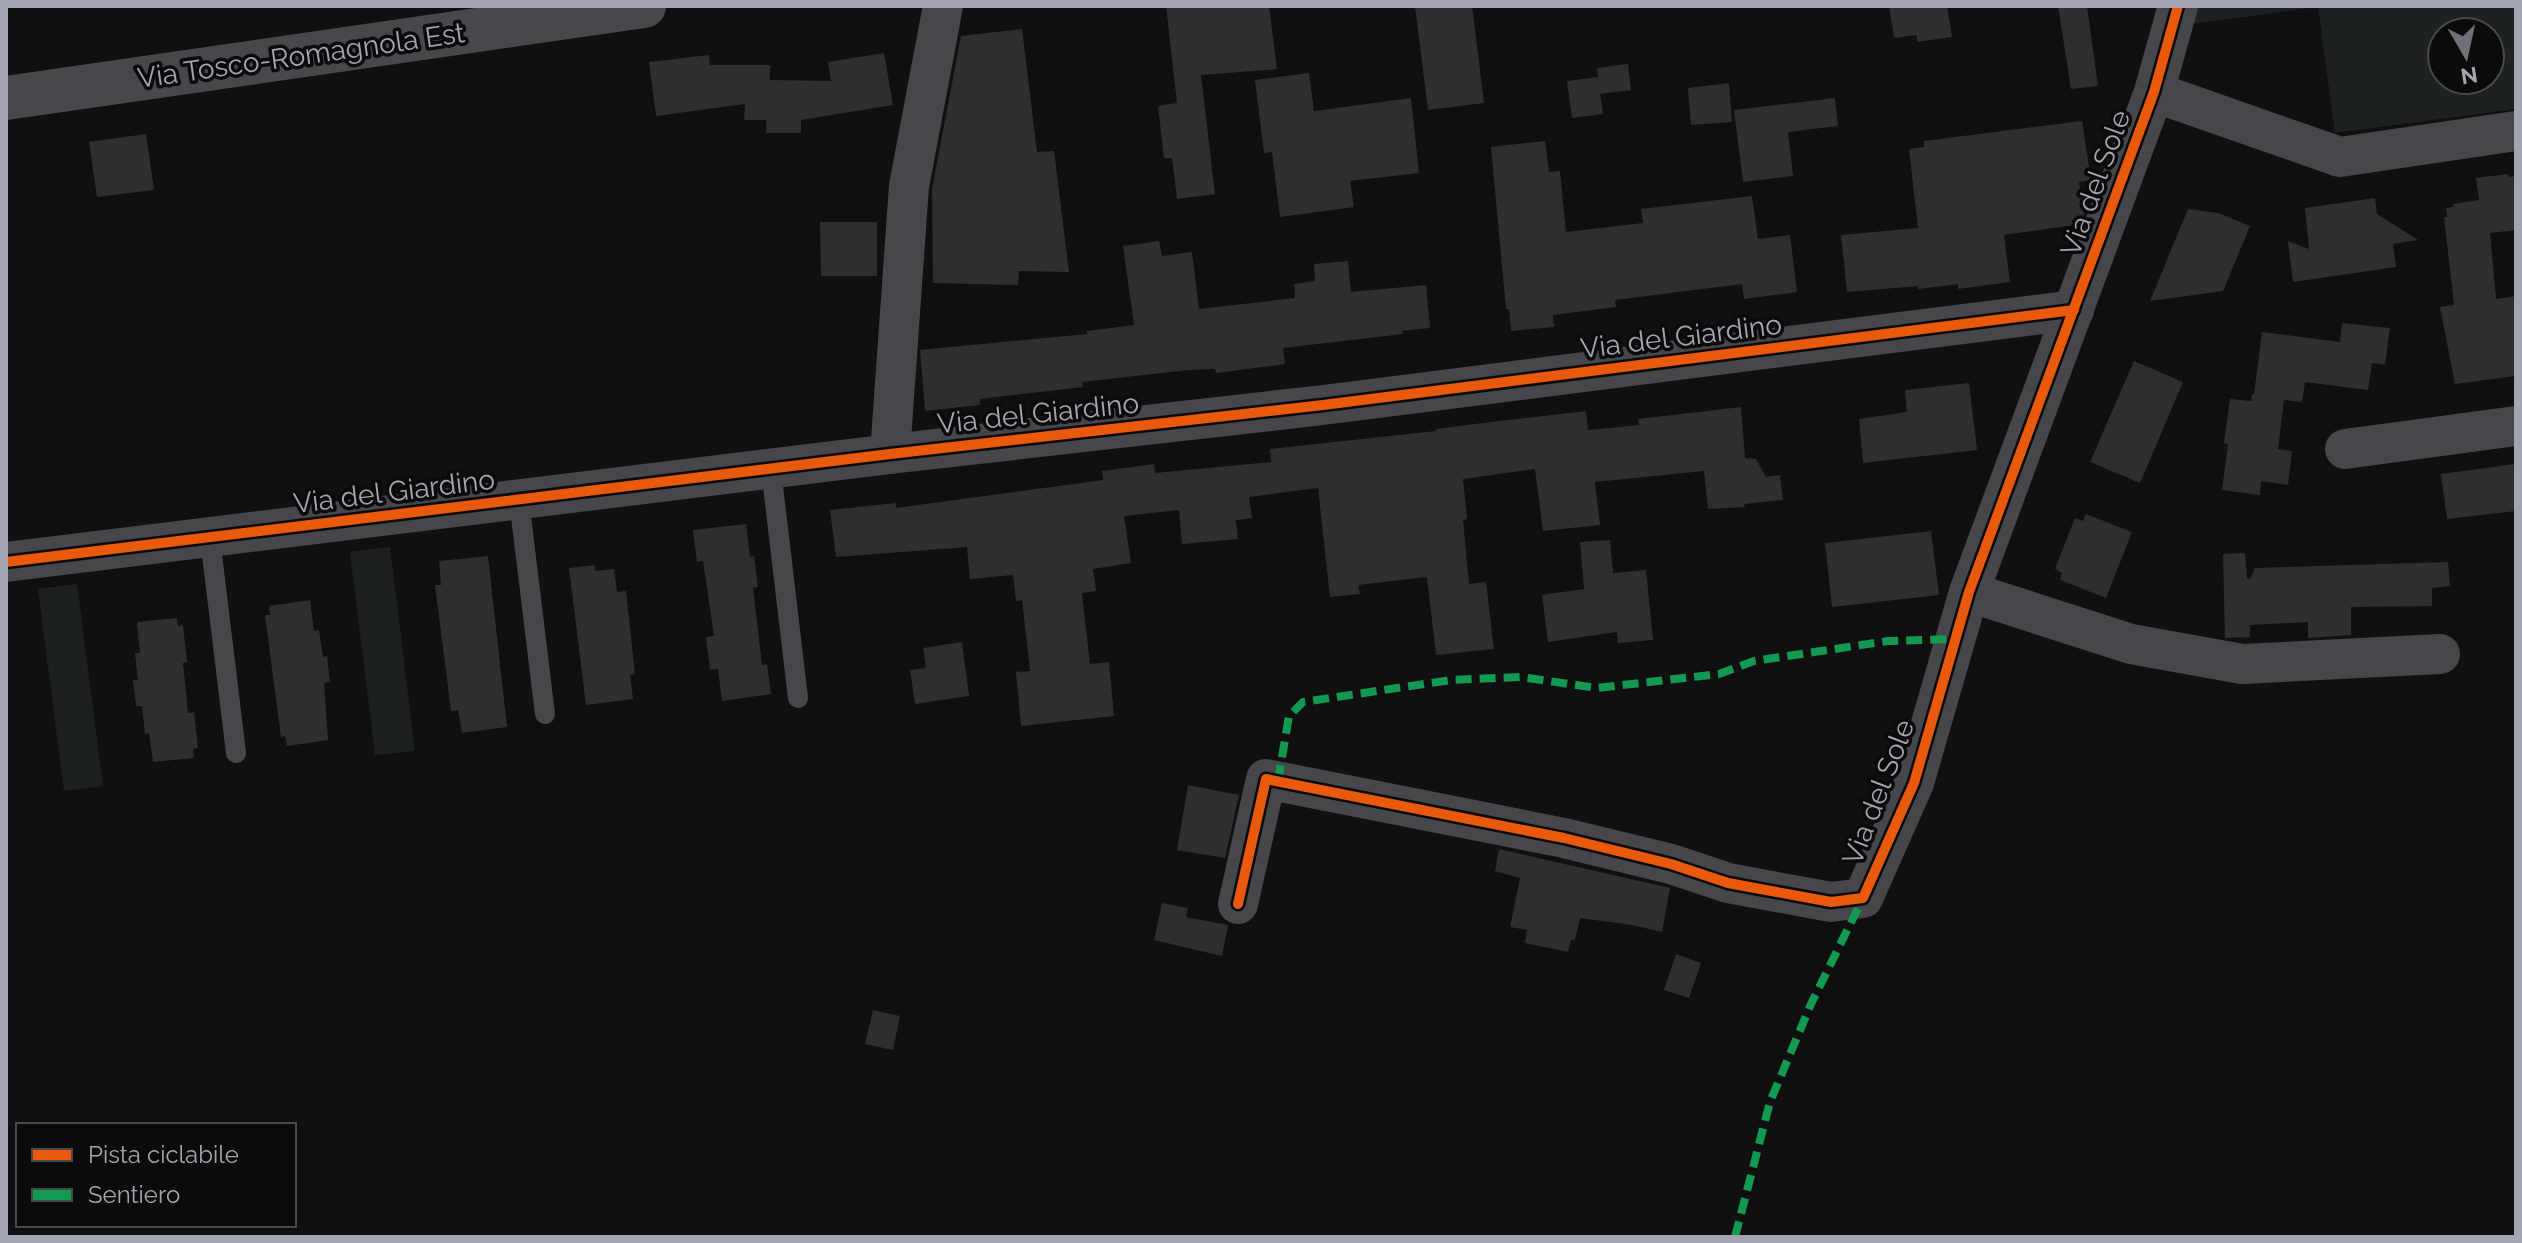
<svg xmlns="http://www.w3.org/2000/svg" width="2522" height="1243" font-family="Raleway,sans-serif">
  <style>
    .green { fill: #1d221e; fill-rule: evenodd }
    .building { fill: #2e2e2f }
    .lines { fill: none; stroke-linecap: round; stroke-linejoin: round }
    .service { stroke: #46474a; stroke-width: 20 }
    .minor { stroke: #46474a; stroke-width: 40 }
    .primary { stroke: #48484c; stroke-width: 44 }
    .quiet { stroke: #139951; stroke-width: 8; stroke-dasharray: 16 8; stroke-linecap: butt }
    .cycleway-casing { stroke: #0b0b0c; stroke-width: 15 }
    .cycleway { stroke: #e8590c; stroke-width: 10 }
    .labels { text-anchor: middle; stroke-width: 7; stroke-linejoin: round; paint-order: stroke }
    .street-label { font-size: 28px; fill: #a3a5b0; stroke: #0b0b0c }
  </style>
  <rect width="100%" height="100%" fill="#101011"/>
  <g class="green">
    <path d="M2197,6H2516V109L2335,133L2318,7L2192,24ZM2442,32H2490V80H2442Z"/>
    <polygon points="390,547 415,751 375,755 350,552"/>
    <polygon points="77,584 103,786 64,791 38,589"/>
  </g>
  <g class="building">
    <polygon points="1166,6 1269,6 1277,69 1201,75 1215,194 1177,199 1172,158 1164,158 1158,106 1177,103"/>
    <polygon points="1415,6 1472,6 1484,103 1428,110"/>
    <polygon points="1889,6 1947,6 1952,37 1917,42 1917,35 1894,38"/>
    <polygon points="2058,6 2087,6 2098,86 2071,89"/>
    <polygon points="1022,29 1037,152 1054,151 1069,272 1019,271 1018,285 933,283 932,189 961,36"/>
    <polygon points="884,53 893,105 801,120 801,133 766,133 766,120 744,120 745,104 656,116 649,62 709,55 710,65 770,65 770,80 831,81 828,62"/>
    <polygon points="1628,64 1631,90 1600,94 1597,68"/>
    <polygon points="1309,73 1314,111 1411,98 1419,173 1350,181 1354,207 1280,217 1272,152 1264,153 1255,80"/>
    <polygon points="1598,77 1603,114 1572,118 1567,81"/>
    <polygon points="1729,83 1732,122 1691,125 1688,88"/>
    <polygon points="1835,98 1838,126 1788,132 1793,176 1743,182 1734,110"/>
    <polygon points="2082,121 2091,180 2079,182 2084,215 2081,224 2004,235 2010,282 1958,289 1958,284 1918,289 1918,286 1847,292 1841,235 1918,228 1909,149 1924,147 1924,141"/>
    <polygon points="146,134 154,190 97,197 89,142"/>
    <polygon points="1545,141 1549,172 1560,171 1566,232 1643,223 1641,209 1752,196 1758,239 1790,235 1797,292 1744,299 1742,284 1615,300 1616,307 1553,315 1554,327 1511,331 1509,309 1506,309 1491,147"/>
    <polygon points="2508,174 2509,177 2516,176 2516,230 2490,233 2496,299 2516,296 2516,376 2455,384 2440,307 2454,305 2444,217 2447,217 2446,208 2453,207 2453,204 2479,200 2476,178"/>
    <polygon points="2375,198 2377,214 2418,240 2393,244 2396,267 2293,282 2288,241 2309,249 2305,208"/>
    <polygon points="2188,209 2218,213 2250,226 2223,291 2150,301"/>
    <polygon points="820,222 877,222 877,276 821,276"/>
    <polygon points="1159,241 1162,256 1192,252 1199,309 1295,298 1294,284 1315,281 1314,264 1348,261 1351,292 1426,285 1430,328 1402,331 1403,334 1283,348 1285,364 1216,373 1215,369 1188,370 1082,382 1083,387 980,399 980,405 925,411 920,350 1087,334 1087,331 1134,325 1123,246"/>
    <polygon points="2342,323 2390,328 2385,365 2372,363 2368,390 2305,382 2302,402 2284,400 2278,449 2292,451 2288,485 2261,481 2260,495 2222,490 2228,444 2224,443 2230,399 2251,401 2252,394 2254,394 2262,332 2340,342"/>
    <polygon points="2134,361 2183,382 2140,483 2090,462"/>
    <polygon points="1969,383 1977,450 1863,463 1859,419 1907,412 1905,390"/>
    <polygon points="1741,407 1745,458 1756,459 1766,477 1780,475 1783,500 1744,504 1745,507 1708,509 1704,471 1595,482 1600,525 1543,531 1535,469 1463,479 1467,519 1463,520 1469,584 1486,582 1494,649 1436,655 1427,577 1358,585 1360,594 1330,597 1318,488 1249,497 1252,518 1236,520 1238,539 1182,544 1179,510 1124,516 1131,563 1093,569 1096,591 1082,593 1090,664 1109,662 1114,716 1021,726 1016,672 1030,671 1022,600 1016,601 1013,575 970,579 967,547 836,557 830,510 896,503 896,508 1103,480 1102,471 1154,464 1155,473 1271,462 1270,449 1436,431 1435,429 1491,422 1586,411 1588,430 1639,425 1638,419"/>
    <polygon points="2516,464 2516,511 2447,519 2441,474"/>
    <polygon points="2086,514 2132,532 2106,598 2060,580 2062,573 2055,569 2075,518 2083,521"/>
    <polygon points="746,524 750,557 754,556 758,587 753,588 762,665 767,664 771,694 722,701 718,669 710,670 706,637 714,636 703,561 697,562 693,530"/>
    <polygon points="1931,531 1939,595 1832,607 1825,543"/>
    <polygon points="1610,540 1613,573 1646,570 1653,640 1618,643 1617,632 1548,642 1542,595 1584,589 1580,542"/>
    <polygon points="2245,553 2247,578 2250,579 2255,568 2448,562 2450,586 2432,588 2432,606 2351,607 2351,635 2308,638 2308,622 2250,625 2250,637 2225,638 2223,554"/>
    <polygon points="488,556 507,727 462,733 458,710 451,711 435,585 441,585 439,561"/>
    <polygon points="595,565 595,571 614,569 617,592 626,591 635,674 630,675 633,699 586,705 569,568"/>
    <polygon points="310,600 314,631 319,630 323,657 327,656 330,682 324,683 328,740 287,746 285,736 281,737 265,615 270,615 269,606"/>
    <polygon points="177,618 178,626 183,625 187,662 183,663 188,713 194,712 198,748 193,749 194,758 153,762 149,733 145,734 142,706 136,706 133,680 138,680 135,653 140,653 137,622"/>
    <polygon points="962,642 969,696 915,704 910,670 926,668 923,648"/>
    <polygon points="1188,785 1239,795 1225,858 1177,850"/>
    <polygon points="1499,849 1670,888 1662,932 1632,925 1580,918 1575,940 1571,940 1568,952 1525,943 1527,930 1510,927 1520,878 1495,871"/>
    <polygon points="1162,903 1188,908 1186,917 1228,925 1222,956 1154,940"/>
    <polygon points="1676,954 1701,963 1689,998 1664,990"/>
    <polygon points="873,1010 900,1016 893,1050 865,1044"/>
  </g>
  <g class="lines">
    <g class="service">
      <polyline points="771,469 798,698"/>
      <polyline points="519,500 545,714"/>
      <polyline points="210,538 236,753"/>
    </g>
    <g class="minor">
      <polyline points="2154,92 2340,157 2516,131"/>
      <polyline points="2345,449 2516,426"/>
      <polyline points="890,454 909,186 943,6"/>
      <polyline points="6,562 890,454 1323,405 2074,310"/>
      <polyline points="1969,592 2131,644 2242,664 2440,654"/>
      <polyline points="1238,904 1266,779 1564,838 1671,864 1728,883 1831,902 1863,898 1914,783 1969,592 2154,92 2178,6"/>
    </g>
    <polyline class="primary" points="6,98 644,6"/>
    <g class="quiet">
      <polyline points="1278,781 1289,716 1303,702 1451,680 1521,677 1597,688 1719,674 1754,661 1888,641 1955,639"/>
      <polyline points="1735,1237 1770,1102 1811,1004 1863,898"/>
    </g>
    <defs>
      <g id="cycleway">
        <polyline points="6,562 890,454 1323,405 2074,310"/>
        <polyline points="1238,904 1266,779 1564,838 1671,864 1728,883 1831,902 1863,898 1914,783 1969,592 2154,92 2178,6"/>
      </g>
    </defs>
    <use href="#cycleway" class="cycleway-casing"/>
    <use href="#cycleway" class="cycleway"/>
  </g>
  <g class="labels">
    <g class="street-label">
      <text transform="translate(301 55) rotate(-8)" y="10">Via Tosco-Romagnola Est</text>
      <text transform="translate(2095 183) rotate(-70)" y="10">Via del Sole</text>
      <text transform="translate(1681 336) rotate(-7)" y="10">Via del Giardino</text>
      <text transform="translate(1038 413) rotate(-6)" y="10">Via del Giardino</text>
      <text transform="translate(394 491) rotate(-7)" y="10">Via del Giardino</text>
      <text transform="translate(1878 792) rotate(-69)" y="10">Via del Sole</text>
    </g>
  </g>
  <rect width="2522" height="1243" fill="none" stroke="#a3a5b0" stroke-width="16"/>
  <rect x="16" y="1123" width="280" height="104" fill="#0b0b0c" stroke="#48494e" stroke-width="2"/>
  <rect x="32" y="1149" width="40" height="12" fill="#e8590c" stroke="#48494e" stroke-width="2"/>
  <text x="88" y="1163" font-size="24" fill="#a3a5b0">Pista ciclabile</text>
  <rect x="32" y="1189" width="40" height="12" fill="#139951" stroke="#48494e" stroke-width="2"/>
  <text x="88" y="1203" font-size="24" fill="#a3a5b0">Sentiero</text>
  <g transform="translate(2466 56) rotate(171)"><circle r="38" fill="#0b0b0c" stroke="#48494e" stroke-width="2"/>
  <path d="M0-6L14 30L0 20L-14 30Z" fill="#707178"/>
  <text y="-12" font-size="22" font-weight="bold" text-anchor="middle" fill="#a3a5b0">N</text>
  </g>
</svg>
